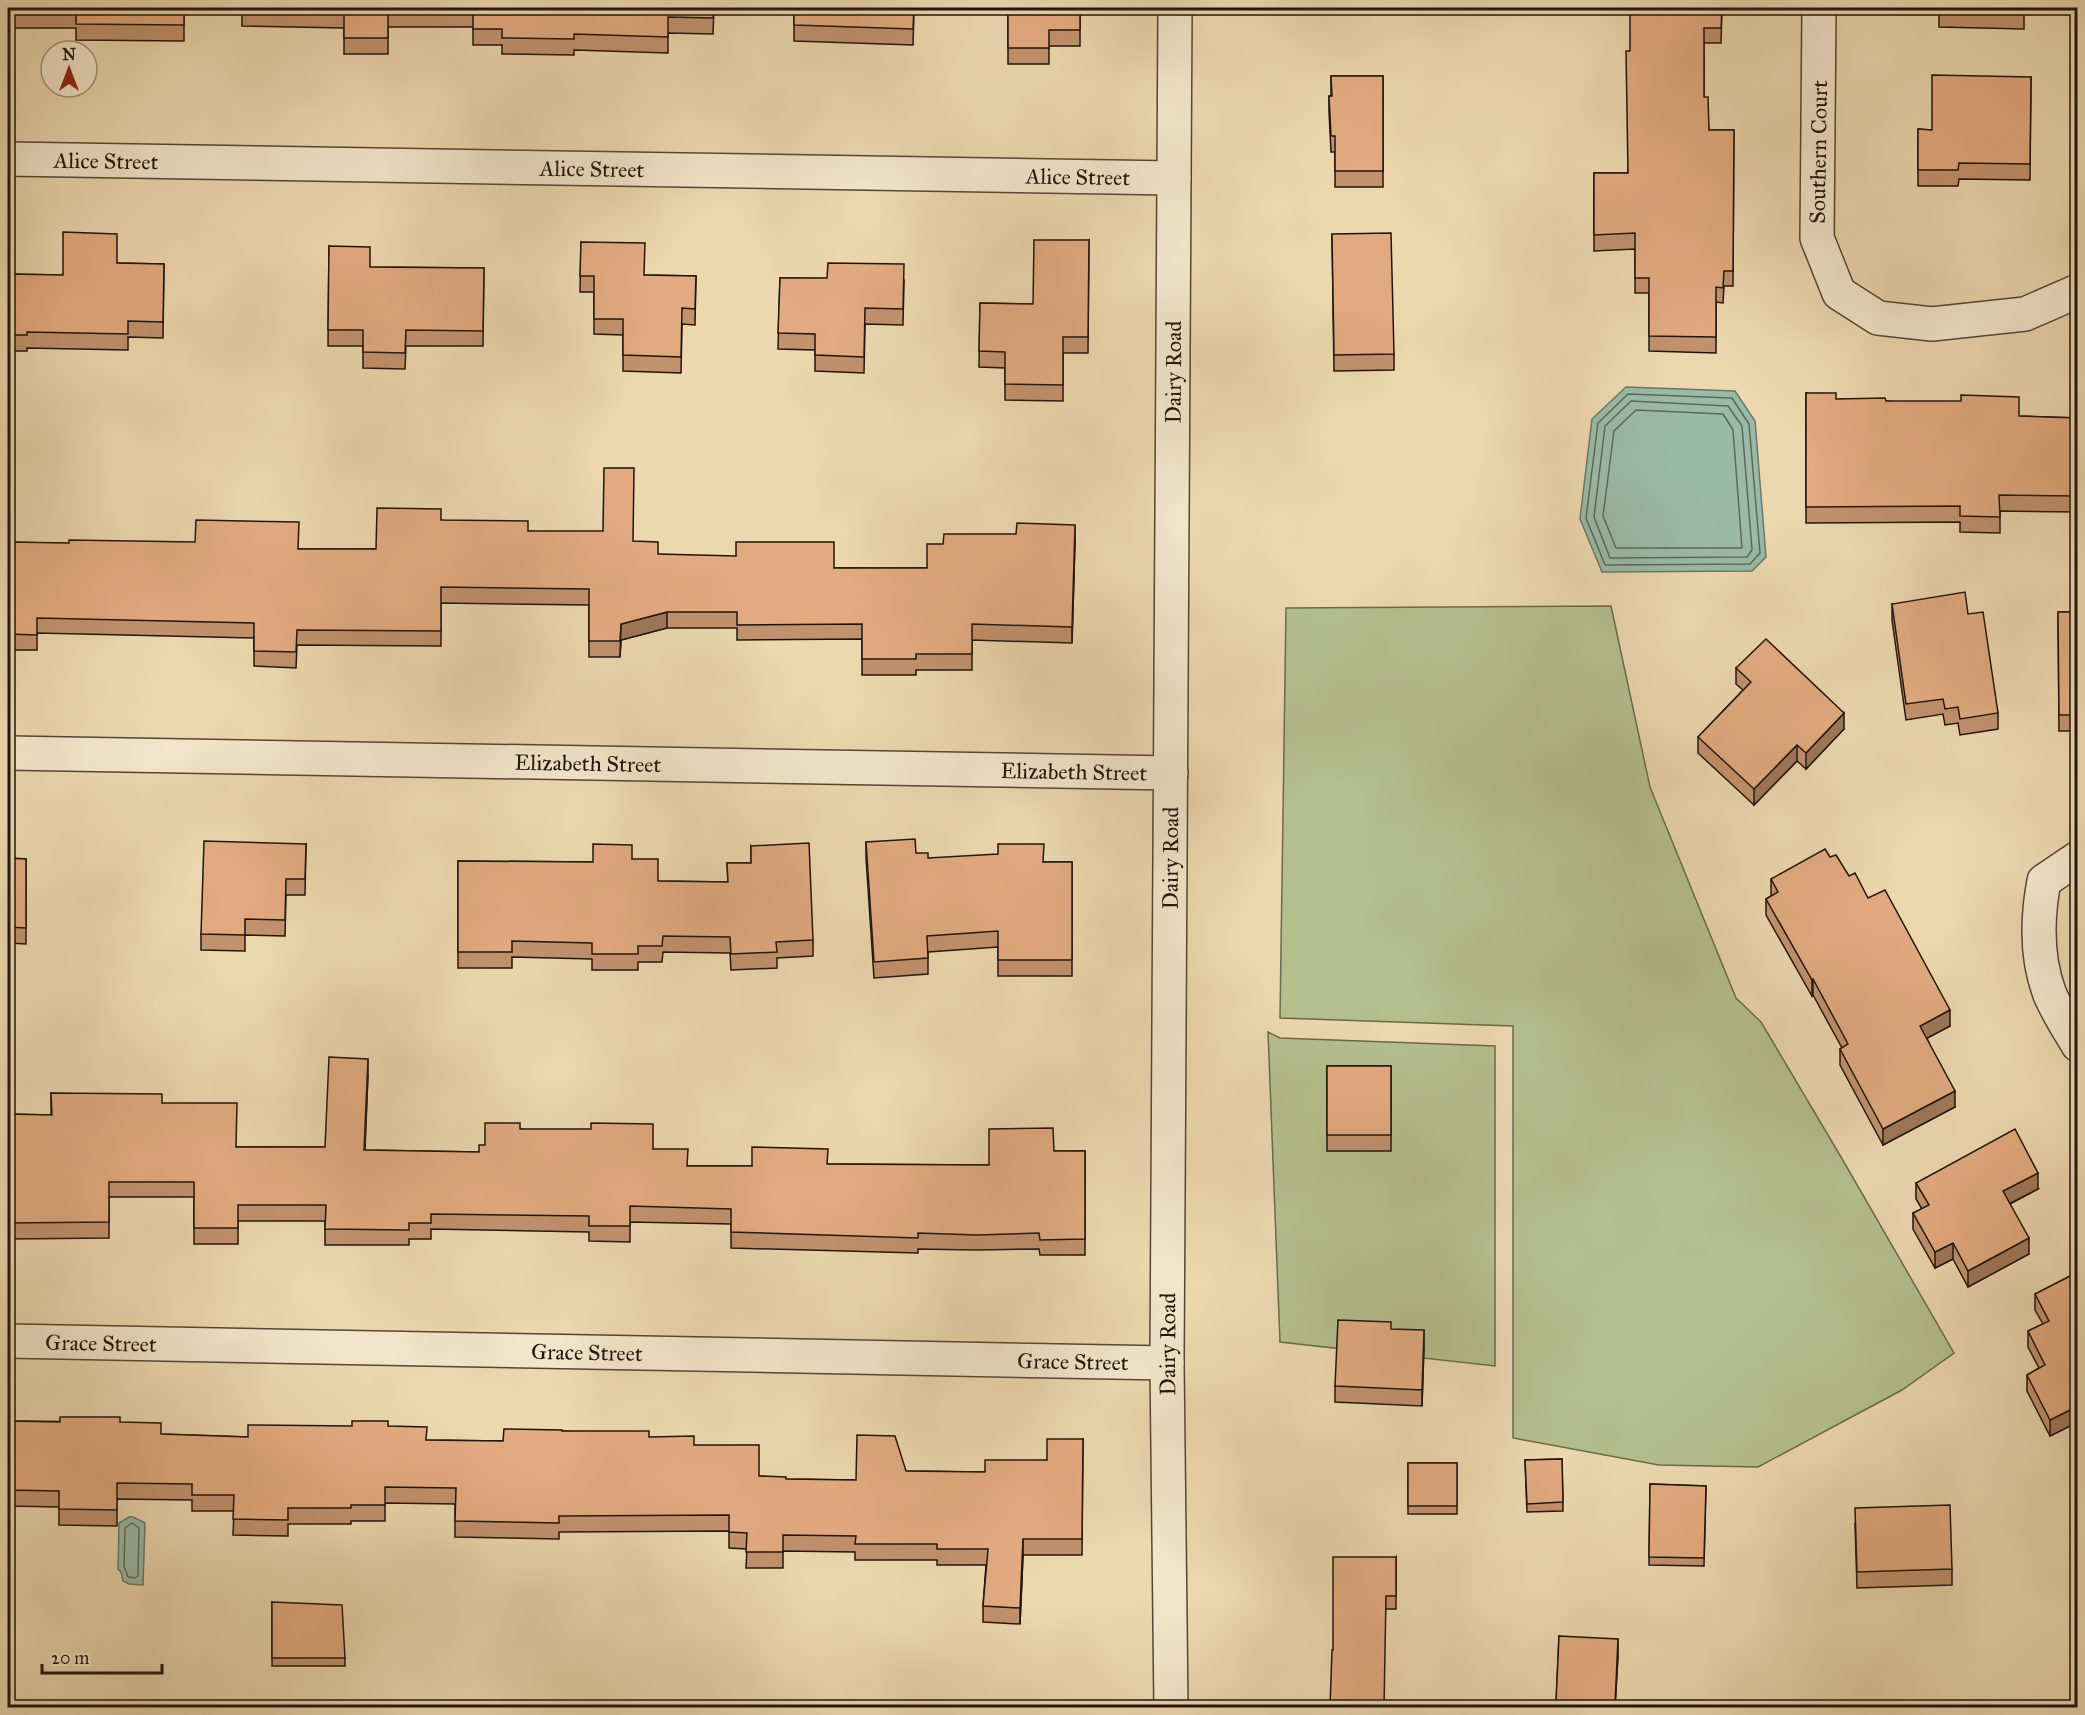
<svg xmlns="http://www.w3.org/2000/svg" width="2085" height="1715" font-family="'IM FELL Great Primer',serif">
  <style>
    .green { fill: #b4bf8d; stroke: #6a6a4e; stroke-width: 1.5 }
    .water { fill: #99baa7; stroke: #69786a; stroke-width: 1.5 }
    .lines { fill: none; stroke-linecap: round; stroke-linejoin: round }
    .shore { stroke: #5d685a; stroke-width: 1.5 }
    .minor-casing { stroke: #544636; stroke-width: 36 }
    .minor { stroke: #f3e5cb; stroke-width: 33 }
    .wall { fill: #c2926e; stroke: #21150e; stroke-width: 1.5 }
    .shaded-wall { fill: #9e775a; stroke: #21150e; stroke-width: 1.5 }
    .building { fill: #e2aa80; stroke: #21150e; stroke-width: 1.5 }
    .labels { text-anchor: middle; stroke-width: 4.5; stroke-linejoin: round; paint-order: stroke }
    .street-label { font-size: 22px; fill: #21150e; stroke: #f3e5cb }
  </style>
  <rect width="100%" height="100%" fill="#ecd7af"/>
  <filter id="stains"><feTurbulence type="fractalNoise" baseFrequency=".00333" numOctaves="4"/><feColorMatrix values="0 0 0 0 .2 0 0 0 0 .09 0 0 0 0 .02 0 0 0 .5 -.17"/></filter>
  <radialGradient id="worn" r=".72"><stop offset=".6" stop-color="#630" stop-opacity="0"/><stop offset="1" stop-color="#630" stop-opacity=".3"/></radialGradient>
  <g class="green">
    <polygon points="1611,606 1650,787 1736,998 1761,1022 1841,1157 1954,1353 1902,1390 1758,1467 1659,1465 1513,1438 1513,1026 1280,1018 1286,608"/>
    <polygon points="1268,1032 1280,1038 1495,1046 1495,1366 1280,1342"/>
  </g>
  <g class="water">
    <polygon points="1626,387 1735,391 1755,421 1766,557 1752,571 1602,572 1580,519 1592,419"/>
    <polygon points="129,1517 133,1517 145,1523 143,1585 129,1584 123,1581 121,1572 118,1569 119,1523"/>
  </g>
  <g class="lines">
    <g class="shore">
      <polygon points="1628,394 1732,398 1749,424 1760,553 1750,564 1605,565 1586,518 1598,423"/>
      <polygon points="1631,401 1728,406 1742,426 1752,550 1747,557 1610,558 1594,517 1605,426"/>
      <polygon points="1636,410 1723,414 1733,430 1742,548 1616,548 1603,516 1614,431"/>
      <polygon points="132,1523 139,1528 138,1576 135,1578 128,1577 124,1566 125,1528"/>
    </g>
    <defs>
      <g id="minor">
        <polyline points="1819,8 1817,238 1839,293 1878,318 1932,324 2025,314 2078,291"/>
        <path id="s1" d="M8,159L1174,178"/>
        <path id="s2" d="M8,753L1171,773"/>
        <path d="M2078,858L2044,881C2037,918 2036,956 2049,992C2056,1010 2068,1028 2078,1045"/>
        <path id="s3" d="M8,1341L1167,1363"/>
        <path id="s4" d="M1171,1708L1167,1363L1175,8"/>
      </g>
    </defs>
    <use href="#minor" class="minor-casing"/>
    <use href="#minor" class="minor"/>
  </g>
  <g class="wall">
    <polygon points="8,8 184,8 184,41 76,40 76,28 8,28"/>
    <polygon points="242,8 714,8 713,34 668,33 668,53 574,50 574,55 502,54 502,45 473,45 473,27 388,27 388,54 344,54 344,28 242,26"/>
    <polygon points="794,8 914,8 913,45 794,41"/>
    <polygon points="1008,8 1080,8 1080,46 1049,46 1049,64 1008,64"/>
    <polygon points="1722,8 1721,43 1704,43 1704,97 1709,130 1734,130 1733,286 1724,286 1723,303 1716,302 1716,353 1649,351 1649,293 1635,293 1635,249 1594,251 1594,173 1628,173 1630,51"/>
    <polygon points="1939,8 2024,8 2024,29 1939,27"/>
    <polygon points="1331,76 1383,76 1383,187 1335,187 1335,152 1331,152 1329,112 1329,96 1331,96"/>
    <polygon points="2031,77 2030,180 1959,179 1958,186 1918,186 1918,129 1932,130"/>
    <polygon points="1332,234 1394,354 1394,370 1334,371"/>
    <polygon points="1089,240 1088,353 1063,353 1063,401 1005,400 1005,368 979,367 980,303 1033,304"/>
    <polygon points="581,242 644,275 696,276 695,325 682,324 681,373 623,371 623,335 594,334 594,292 580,292"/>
    <polygon points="329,246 370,267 484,268 483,346 406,346 405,369 363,368 363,346 328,346"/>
    <polygon points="117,263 164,264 163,338 128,337 128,350 27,348 27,351 8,351 8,274 63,275"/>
    <polygon points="780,278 904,280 903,325 865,324 864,373 815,371 815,350 778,349"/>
    <polygon points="1806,393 1836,399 1886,401 2019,416 2078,418 2078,512 2000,511 2000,533 1960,532 1960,522 1806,523"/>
    <polygon points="441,520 528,531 633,541 658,554 834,568 927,568 1075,541 1072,643 972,640 972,670 916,670 916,675 862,675 862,639 737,640 737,628 667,628 621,640 620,657 589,657 589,605 441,603 441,646 297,645 296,668 254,666 254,638 37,633 37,650 8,650 8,542 298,549 376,549"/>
    <polygon points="2078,592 2078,731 2059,731 2058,612 2076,612"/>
    <polygon points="1892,604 1968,614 1998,713 1998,729 1960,735 1958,723 1945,725 1943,714 1906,720 1892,620"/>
    <polygon points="1736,668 1844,729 1806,769 1797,761 1754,805 1698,753 1698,737 1743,690 1736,684"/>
    <polygon points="866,842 916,853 928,858 1044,862 1072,862 1072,976 998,976 998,947 928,952 928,974 874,978 866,858"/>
    <polygon points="306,844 305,895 286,895 285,936 245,935 245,951 201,950 201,934"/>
    <polygon points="751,846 813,940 813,956 777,958 777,968 731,970 730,953 663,952 662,962 638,962 638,970 592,970 592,959 512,957 512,968 458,968 458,861 593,862 632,859 658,881 728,882 727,863 751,863"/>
    <polygon points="1830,857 1849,876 1868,898 1950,1026 1927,1038 1955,1107 1883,1145 1840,1065 1840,1049 1842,1048 1813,995 1812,996 1766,915 1766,899 1771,896 1771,879"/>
    <polygon points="8,858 26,859 26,944 8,943"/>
    <rect x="1327" y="1066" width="64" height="85"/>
    <polygon points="368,1074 365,1150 479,1152 485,1145 520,1129 653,1149 688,1166 752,1166 828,1164 989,1165 1054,1151 1085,1151 1085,1255 1040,1255 1039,1249 977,1250 918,1249 918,1253 731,1248 731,1224 630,1222 630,1242 589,1241 589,1232 431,1229 431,1239 409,1239 409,1245 325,1245 325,1221 238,1221 238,1244 194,1244 194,1197 109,1197 109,1238 8,1239 8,1114 51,1115 51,1093 162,1103 237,1147 325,1147"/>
    <polygon points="1916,1183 2038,1189 2010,1204 2029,1254 1968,1287 1953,1259 1935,1268 1913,1229 1913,1213 1922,1209 1916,1199"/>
    <polygon points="2078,1272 2078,1422 2050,1436 2027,1391 2027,1375 2039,1368 2028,1347 2028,1331 2043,1324 2035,1310 2035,1294"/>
    <polygon points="1424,1346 1422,1406 1335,1402 1335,1386"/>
    <polygon points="8,1421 120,1422 161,1434 248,1437 388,1426 427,1440 503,1441 562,1431 649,1437 694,1445 759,1476 786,1479 856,1480 906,1471 985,1472 1047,1460 1083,1439 1082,1555 1023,1555 1020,1624 983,1622 983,1606 986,1565 937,1565 937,1560 855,1560 855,1552 783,1551 783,1568 746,1568 747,1549 729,1548 729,1531 559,1532 559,1539 455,1537 455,1504 385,1503 385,1521 351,1521 351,1524 288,1524 288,1536 233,1535 234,1511 192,1511 192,1500 117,1499 117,1526 59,1525 59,1507 8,1506"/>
    <polygon points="1562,1459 1563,1511 1527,1512 1525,1460"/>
    <rect x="1408" y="1463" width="49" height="51"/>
    <polygon points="1650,1484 1706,1486 1704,1566 1649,1565"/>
    <polygon points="1855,1524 1952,1569 1952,1585 1857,1588"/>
    <polygon points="1396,1557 1396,1609 1386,1609 1333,1650"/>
    <polygon points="272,1602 345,1658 345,1666 272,1666"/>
    <polygon points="1559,1636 1618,1655 1615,1707 1556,1707"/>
  </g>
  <g class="shaded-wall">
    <polygon points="1075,525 1075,541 1072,643 1072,627"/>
    <polygon points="667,612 667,628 621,640 620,657 621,624"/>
    <polygon points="1844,713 1844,729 1806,769 1806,753"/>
    <polygon points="1797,745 1797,761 1754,805 1754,789"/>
    <polygon points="1813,979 1813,995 1812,996 1812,980"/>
    <polygon points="1950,1010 1950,1026 1920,1042 1920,1026"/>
    <polygon points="368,1059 368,1074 364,1166 364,1150"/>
    <polygon points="1955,1091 1955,1107 1883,1145 1883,1129"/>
    <polygon points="2038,1173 2038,1189 2003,1207 2003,1191"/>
    <polygon points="2029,1238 2029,1254 1968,1287 1968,1271"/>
    <polygon points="1953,1243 1953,1259 1935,1268 1935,1252"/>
    <polygon points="1424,1330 1424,1346 1422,1406 1422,1390"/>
    <polygon points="2078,1406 2078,1422 2050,1436 2050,1420"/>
    <polygon points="1023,1539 1023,1555 1020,1624 1020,1608"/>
    <polygon points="1618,1639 1618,1655 1615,1707 1615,1704"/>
  </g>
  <g class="building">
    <polygon points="8,8 184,8 184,25 76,24 76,12 8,12"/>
    <polygon points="242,8 714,8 713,18 668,17 668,37 574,34 574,39 502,38 502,29 473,29 473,11 388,11 388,38 344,38 344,12 242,10"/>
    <polygon points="794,8 914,8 913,29 794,25"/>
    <polygon points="1008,8 1080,8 1080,30 1049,30 1049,48 1008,48"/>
    <polygon points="1630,8 1722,8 1721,28 1704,28 1704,97 1708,97 1709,130 1734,130 1733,271 1724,271 1723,288 1716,287 1716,337 1649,336 1649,278 1635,278 1635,233 1594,235 1594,173 1628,173 1626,51 1630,51"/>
    <polygon points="1939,8 2024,8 2024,13 1939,11"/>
    <polygon points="1932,75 2031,77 2030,164 1959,163 1958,170 1918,170 1918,129 1932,130"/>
    <polygon points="1331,76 1383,76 1383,171 1335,171 1335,136 1331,136 1329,96 1332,96"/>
    <polygon points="63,232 117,234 117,263 164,264 163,322 128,321 128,334 27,332 27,335 8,335 8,274 63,275"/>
    <polygon points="1391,233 1394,354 1334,355 1332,234"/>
    <polygon points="1034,240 1089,240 1088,337 1063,337 1063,385 1005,384 1005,352 979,351 980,303 1033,304"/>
    <polygon points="581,242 645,243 644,275 696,276 695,309 682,308 681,357 623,355 623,319 594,319 594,276 580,276"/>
    <polygon points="329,246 370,247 370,267 484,268 483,331 406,330 405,353 363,352 363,330 328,330"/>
    <polygon points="828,263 904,264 903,309 865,308 864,357 815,355 815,334 778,333 780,278 827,278"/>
    <polygon points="1806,393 1836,393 1836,399 1885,398 1886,401 1961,401 1961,395 2019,397 2019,416 2078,418 2078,496 1999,495 2000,517 1960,516 1960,506 1806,507"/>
    <polygon points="604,468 634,468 633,541 658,542 658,554 736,556 736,542 834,542 834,568 927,568 927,544 943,544 944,534 1016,534 1017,523 1075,525 1072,627 972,624 972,654 916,654 916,659 862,659 862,624 737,625 737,612 667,612 621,624 620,641 589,641 589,589 441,587 441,631 297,630 296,652 254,651 254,623 37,618 37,635 8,634 8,542 69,543 69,540 195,542 196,520 299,522 298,549 376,549 377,508 441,509 441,520 528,521 528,531 603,531"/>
    <polygon points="1965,592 1968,614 1983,612 1998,713 1960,719 1958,707 1945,709 1943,699 1906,704 1892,604"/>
    <polygon points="2076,592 2078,592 2078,715 2059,715 2058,612 2076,612"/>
    <polygon points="1766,639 1844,713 1806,753 1797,745 1754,789 1698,737 1751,682 1736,668"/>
    <polygon points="915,839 916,853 928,853 928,858 998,854 998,844 1044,844 1043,862 1072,862 1072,960 998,960 998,931 927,936 928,958 874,962 866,842"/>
    <polygon points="204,841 306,844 305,879 286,879 285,920 245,919 245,935 201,934"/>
    <polygon points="809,843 813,940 776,942 777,952 731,954 730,937 663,936 662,946 638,946 638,954 592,954 592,943 512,941 512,952 458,952 458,861 593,862 593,844 632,845 632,859 658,859 658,881 728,882 727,863 751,863 751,846"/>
    <polygon points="1825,849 1830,857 1836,855 1849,876 1855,873 1868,898 1885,890 1950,1010 1920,1026 1955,1091 1883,1129 1840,1049 1848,1044 1813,979 1812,980 1766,899 1778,892 1771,879"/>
    <polygon points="8,858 26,859 26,928 8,927"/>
    <polygon points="329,1057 368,1059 364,1150 479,1152 479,1145 485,1145 485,1123 520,1123 520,1129 591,1129 591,1123 653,1124 653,1149 688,1149 687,1166 752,1166 752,1147 828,1149 827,1164 989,1165 989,1129 1053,1128 1054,1151 1085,1151 1085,1239 1040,1240 1039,1233 977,1235 918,1233 918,1238 731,1232 731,1209 630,1206 630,1226 589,1226 589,1216 431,1214 431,1223 409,1223 409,1230 325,1229 326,1205 238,1205 238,1228 194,1228 194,1182 109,1182 109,1222 8,1223 8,1114 52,1115 51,1093 162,1094 162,1103 237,1103 236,1147 325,1147"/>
    <rect x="1327" y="1066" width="64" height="69"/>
    <polygon points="2015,1129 2038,1173 2003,1191 2029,1238 1968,1271 1953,1243 1935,1252 1913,1213 1929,1205 1916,1183"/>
    <polygon points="2078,1272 2078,1406 2050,1420 2027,1375 2045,1365 2028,1331 2049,1321 2035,1294"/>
    <polygon points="1338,1320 1391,1322 1391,1329 1424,1330 1422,1390 1335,1386"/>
    <polygon points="60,1417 120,1417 120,1422 161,1423 161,1434 248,1437 248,1425 352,1426 352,1421 388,1421 388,1426 427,1427 426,1440 503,1441 504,1429 562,1430 562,1431 649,1431 649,1437 694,1436 694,1445 759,1445 759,1476 786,1477 786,1479 856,1480 857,1435 895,1436 906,1471 985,1472 985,1460 1047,1460 1047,1439 1083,1439 1082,1539 1023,1539 1020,1608 983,1606 988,1549 937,1549 937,1544 855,1544 856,1536 783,1535 783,1552 746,1552 747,1533 729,1532 729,1515 559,1516 559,1523 455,1521 456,1488 385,1487 385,1505 351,1505 351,1508 288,1508 288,1520 233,1519 234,1495 192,1495 192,1484 117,1483 117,1510 59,1509 59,1491 8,1490 8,1421 60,1422"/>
    <polygon points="1562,1459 1563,1502 1527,1504 1525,1460"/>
    <rect x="1408" y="1463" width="49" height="43"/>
    <polygon points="1650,1484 1706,1486 1704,1558 1649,1557"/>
    <polygon points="1950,1505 1952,1569 1857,1572 1855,1508"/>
    <polygon points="1333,1557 1396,1557 1396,1596 1386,1596 1384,1707 1330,1707 1332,1650 1333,1650"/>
    <polygon points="272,1602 342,1605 345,1658 272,1658"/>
    <polygon points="1559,1636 1618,1639 1615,1704 1556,1702"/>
  </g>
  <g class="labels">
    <g class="street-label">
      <text transform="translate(1818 152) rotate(-89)" y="8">Southern Court</text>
      <text dy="8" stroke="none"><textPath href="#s1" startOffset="98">Alice Street</textPath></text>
      <text dy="8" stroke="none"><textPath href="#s1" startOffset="584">Alice Street</textPath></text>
      <text dy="8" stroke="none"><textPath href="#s1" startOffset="1070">Alice Street</textPath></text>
      <text dy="8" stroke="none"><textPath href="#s4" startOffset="1336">Dairy Road</textPath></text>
      <text dy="8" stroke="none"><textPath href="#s2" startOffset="580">Elizabeth Street</textPath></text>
      <text dy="8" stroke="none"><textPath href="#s2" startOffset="1066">Elizabeth Street</textPath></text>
      <text dy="8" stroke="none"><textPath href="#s4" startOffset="850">Dairy Road</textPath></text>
      <text dy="8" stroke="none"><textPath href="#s3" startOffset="93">Grace Street</textPath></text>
      <text dy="8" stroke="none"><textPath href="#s4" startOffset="364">Dairy Road</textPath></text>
      <text dy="8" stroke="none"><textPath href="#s3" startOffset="579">Grace Street</textPath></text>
      <text dy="8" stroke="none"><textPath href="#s3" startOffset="1065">Grace Street</textPath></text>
    </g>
  </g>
  <rect width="2085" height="1715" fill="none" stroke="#ecd7af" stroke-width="30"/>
  <rect x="9" y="9" width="2067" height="1697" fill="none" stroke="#21150e" stroke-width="3"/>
  <rect x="15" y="15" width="2055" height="1685" fill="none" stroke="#21150e" stroke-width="1.5"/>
  <g transform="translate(69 69)"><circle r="28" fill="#f3e5cb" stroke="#9f927f" stroke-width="1.5"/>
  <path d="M0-4.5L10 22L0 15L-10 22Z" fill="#8f2418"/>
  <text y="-9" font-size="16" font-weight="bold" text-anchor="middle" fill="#21150e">N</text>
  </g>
  <path d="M42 1664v9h120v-9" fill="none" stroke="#21150e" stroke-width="3"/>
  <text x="51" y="1664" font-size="18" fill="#21150e" stroke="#f3e5cb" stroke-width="4.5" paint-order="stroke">20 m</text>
  <rect width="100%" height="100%" filter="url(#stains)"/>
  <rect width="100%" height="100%" fill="url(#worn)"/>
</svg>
